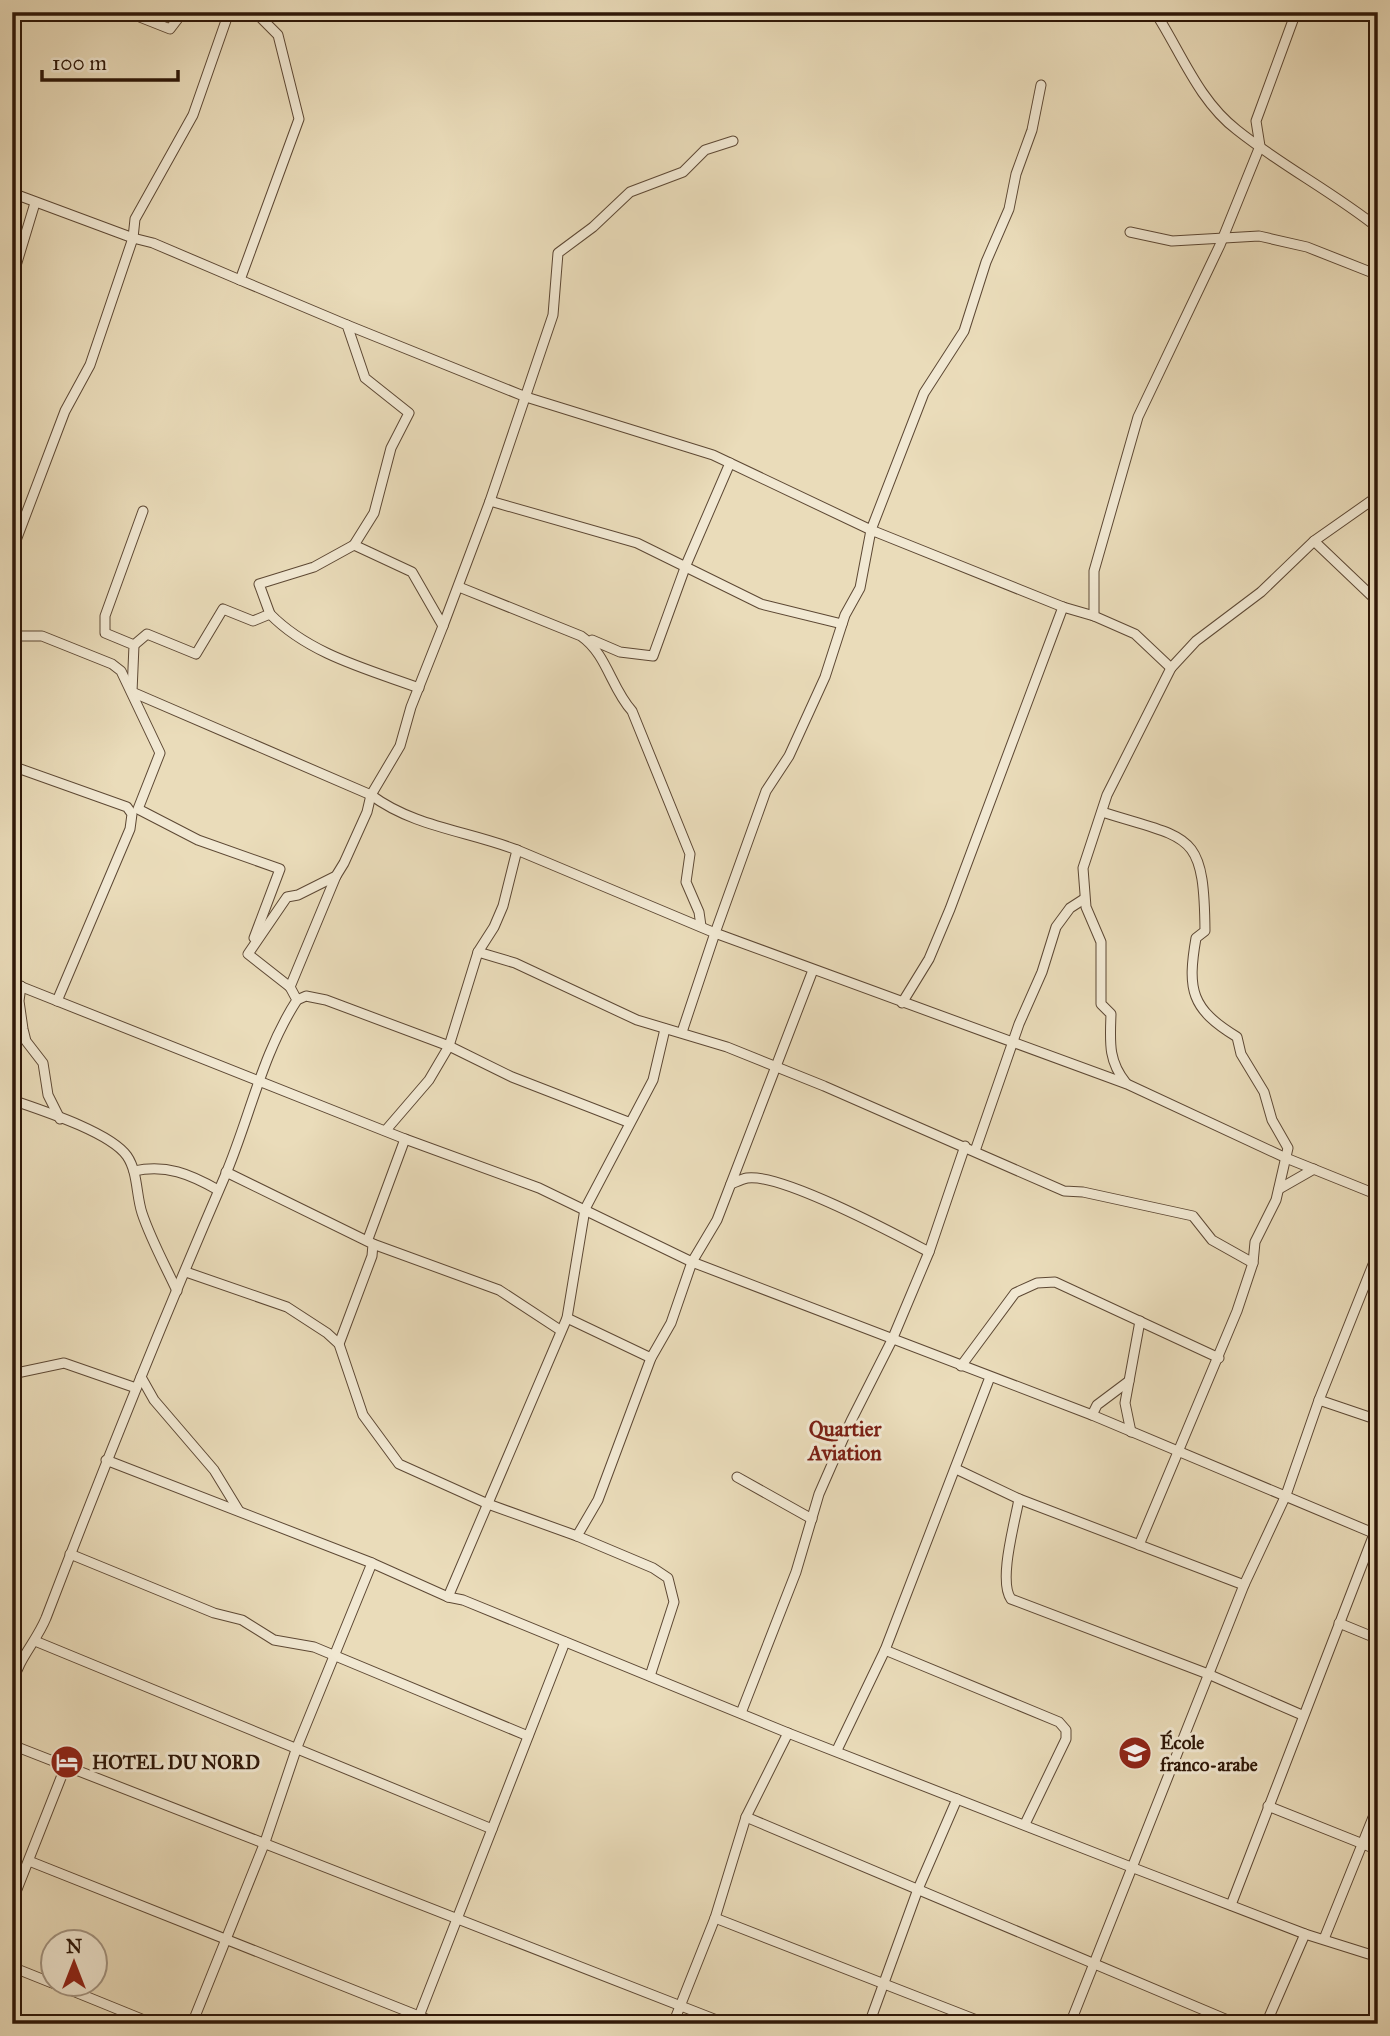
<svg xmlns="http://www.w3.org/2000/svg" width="1390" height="2036" font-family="'IM FELL Great Primer',serif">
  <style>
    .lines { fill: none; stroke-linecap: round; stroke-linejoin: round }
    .street-casing { stroke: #5d4834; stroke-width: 11 }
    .street { stroke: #f1e8d2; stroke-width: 9 }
    .labels { text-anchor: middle; stroke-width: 6; stroke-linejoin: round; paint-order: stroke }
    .poi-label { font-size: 19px; font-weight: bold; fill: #2e1708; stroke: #f1e8d2; text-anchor: start }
    .neighbourhood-label { font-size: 21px; font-weight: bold; fill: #7a1f14; stroke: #f1e8d2 }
  </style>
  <rect width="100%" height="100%" fill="#eadcba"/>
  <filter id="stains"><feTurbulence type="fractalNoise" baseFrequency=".00286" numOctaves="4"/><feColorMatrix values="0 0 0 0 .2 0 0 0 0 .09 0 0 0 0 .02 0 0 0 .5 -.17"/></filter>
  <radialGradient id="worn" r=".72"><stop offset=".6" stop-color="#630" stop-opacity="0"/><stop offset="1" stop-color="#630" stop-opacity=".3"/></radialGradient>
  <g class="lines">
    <defs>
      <g id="street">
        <polyline points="127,12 170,29 183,12"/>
        <polyline points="229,12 193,115 135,219 133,238 153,243 240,280"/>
        <polyline points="255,12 278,35 299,119 240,280 347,325 365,378 409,413 391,448 374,513 354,545 412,572 443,626 411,707 400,746 371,795 367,812 344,863 336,876 298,895 287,897 248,954 290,987"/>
        <path d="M1155,12C1181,52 1198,100 1237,130C1282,166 1333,192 1378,228"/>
        <polyline points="12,193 133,238 90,365 65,411 12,551"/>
        <polyline points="1130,232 1172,241 1259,236 1307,247 1378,275"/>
        <polyline points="12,279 35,203"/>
        <polyline points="347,325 526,397 713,455 871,530 924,393 964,331 986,262 1009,209 1016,174 1032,130 1041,85"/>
        <polyline points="490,501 637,543 761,604 842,624"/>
        <path d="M143,511L105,616V633L134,645L132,692L371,795C414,827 468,831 517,850L503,906L494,927L478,952L449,1046L429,1080L386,1130"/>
        <polyline points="1314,541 1378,602"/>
        <path d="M459,587L581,636C607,654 611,688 632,711L690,854L686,882L699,912L701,926"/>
        <path d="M270,614C309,654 367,669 419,688"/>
        <polyline points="1094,616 1063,607 871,530 860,588 845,615 825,677 789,756 766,791 715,933 1127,1084 1286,1158 1378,1195"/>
        <polyline points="443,626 490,501 553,315 558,253 593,227 630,192 683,172 705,150 733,141"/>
        <polyline points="12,636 42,636 112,664 121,671 160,753 138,809 198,840 280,869 254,938"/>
        <polyline points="592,640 620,652 653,656 686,565 730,463"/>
        <polyline points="134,645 147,634 196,654 223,609 253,621 270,614 259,584 314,567 354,545"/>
        <polyline points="1171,668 1135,634 1094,616 1094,571 1138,417 1220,245 1260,146 1256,121 1296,12"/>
        <polyline points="12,766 127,807 132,814 130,829 57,1001"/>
        <path d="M1102,812C1191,840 1204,830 1205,931L1196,938C1187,990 1191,1009 1237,1037L1241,1054L1264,1092L1272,1120L1288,1148L1276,1200L1255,1242L1253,1263L1237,1311L1139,1545"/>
        <polyline points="517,850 715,933 682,1032"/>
        <polyline points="478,952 515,963 637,1020 727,1047 824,1086 1064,1191 1083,1192 1193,1216 1212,1240 1253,1263"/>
        <polyline points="12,983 405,1139 539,1188 692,1262 1092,1415 1378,1535"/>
        <polyline points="21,986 19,1001 23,1029 26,1041 43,1063 48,1095 60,1119"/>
        <polyline points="297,1000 306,996 326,1000 449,1046 512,1077 628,1122"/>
        <polyline points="902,1003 929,959 950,909 1063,607"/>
        <path d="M1126,1083C1108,1061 1110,1042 1111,1014L1101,1004V942L1086,907L1083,868L1107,795L1171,668L1196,641L1261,592L1314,541L1378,496"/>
        <path d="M12,1100C41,1110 110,1132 127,1156C138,1172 136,1195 142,1213C151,1240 165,1265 177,1291"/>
        <polyline points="975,1151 1019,1024 1042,972 1056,927 1070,908 1084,899"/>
        <path d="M134,1171C166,1164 190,1174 218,1190"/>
        <polyline points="226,1172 373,1244 372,1256 339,1344"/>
        <path d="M731,1184C736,1182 742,1179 747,1178C781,1173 895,1234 929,1252"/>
        <polyline points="1279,1189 1314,1169"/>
        <polyline points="368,1239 405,1139"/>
        <polyline points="373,1244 499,1290 560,1330"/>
        <polyline points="186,1272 287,1307 327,1333 339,1344 363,1415 399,1464 488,1504 577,1536"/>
        <polyline points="567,1318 651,1358"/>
        <polyline points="961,1366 1015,1293 1037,1283 1055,1282 1219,1358"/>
        <polyline points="12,1374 64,1363 136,1388"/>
        <polyline points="141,1377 154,1400 214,1470 239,1511"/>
        <polyline points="1319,1400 1378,1420"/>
        <polyline points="1092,1415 1097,1405 1129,1381"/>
        <polyline points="1131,1432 1125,1403 1140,1321"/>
        <polyline points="106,1460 372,1563 448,1597 463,1600 788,1733 1131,1867 1305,1934 1378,1957"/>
        <polyline points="956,1469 1019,1499 1244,1585"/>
        <polyline points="737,1477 812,1519"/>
        <path d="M1019,1499C1015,1522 998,1581 1011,1599L1208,1674L1302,1715"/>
        <polyline points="70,1554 214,1613 242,1620 274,1640 314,1647 528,1736"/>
        <polyline points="448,1597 567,1318 585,1209 653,1080 665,1029"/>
        <polyline points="1339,1623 1378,1639"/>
        <polyline points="35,1641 492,1829"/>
        <polyline points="885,1650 1059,1722 1066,1730 1066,1739 1025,1824"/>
        <polyline points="650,1676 674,1602 668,1578 653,1568 577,1536 598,1500 651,1358 671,1323 692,1262 717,1220 813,970"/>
        <path d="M12,1684C19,1658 36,1642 46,1618C103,1469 162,1322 225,1176C250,1117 262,1054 297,1000L290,987L336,876"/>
        <polyline points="741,1713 796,1572 819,1494 851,1421 892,1340 929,1252 965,1146"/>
        <polyline points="12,1745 727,2024"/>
        <polyline points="837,1750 885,1650 990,1377"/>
        <polyline points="1268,1806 1378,1850"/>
        <polyline points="746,1817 1237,2024"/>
        <polyline points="29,1861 439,2024"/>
        <polyline points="12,1902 66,1765"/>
        <polyline points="1231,1905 1374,1534"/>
        <polyline points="715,1918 987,2024"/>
        <polyline points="1324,1939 1378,1805"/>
        <polyline points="12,1967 52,1983"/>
        <polyline points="53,1983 154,2024"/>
        <polyline points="192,2024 265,1842 297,1747 372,1563"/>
        <polyline points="416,2024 565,1642"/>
        <polyline points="673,2024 715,1918 746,1817 788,1733"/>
        <polyline points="869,2024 918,1889 957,1799"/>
        <polyline points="1070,2024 1244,1585 1286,1495 1319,1400 1378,1252"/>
        <polyline points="1266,2024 1305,1934"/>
      </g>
    </defs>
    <use href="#street" class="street-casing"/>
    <use href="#street" class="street"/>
  </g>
  <defs>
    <symbol id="school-disc" viewBox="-11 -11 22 22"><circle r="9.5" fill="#8f2418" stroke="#f1e8d2"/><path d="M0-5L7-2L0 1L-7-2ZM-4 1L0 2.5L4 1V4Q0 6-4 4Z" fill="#fff"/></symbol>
    <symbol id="hotel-disc" viewBox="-11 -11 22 22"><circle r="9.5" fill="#8f2418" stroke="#f1e8d2"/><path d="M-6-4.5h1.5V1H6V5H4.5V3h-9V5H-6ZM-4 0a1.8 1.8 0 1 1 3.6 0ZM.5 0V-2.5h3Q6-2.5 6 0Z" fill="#fff"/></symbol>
  </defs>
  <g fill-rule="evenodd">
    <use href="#school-disc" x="1116" y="1734" width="38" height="38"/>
    <use href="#hotel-disc" x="48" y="1743" width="38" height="38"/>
  </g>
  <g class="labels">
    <g class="poi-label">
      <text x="1160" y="1749">École<tspan x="1160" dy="22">franco-arabe</tspan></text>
      <text x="92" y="1769">HOTEL DU NORD</text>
    </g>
    <g class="neighbourhood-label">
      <text x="845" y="1436">Quartier<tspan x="845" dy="24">Aviation</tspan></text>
    </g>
  </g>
  <rect width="1390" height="2036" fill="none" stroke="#eadcba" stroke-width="42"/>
  <rect x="14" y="14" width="1362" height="2008" fill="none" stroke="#2e1708" stroke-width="3.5"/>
  <rect x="21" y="21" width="1348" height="1994" fill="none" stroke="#2e1708" stroke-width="2"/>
  <g transform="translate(74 1963)"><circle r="33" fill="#f1e8d2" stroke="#a39481" stroke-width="2"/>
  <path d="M0-5L12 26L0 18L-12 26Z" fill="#8f2418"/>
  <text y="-10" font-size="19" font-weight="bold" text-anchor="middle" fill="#2e1708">N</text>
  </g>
  <path d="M42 70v10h136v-10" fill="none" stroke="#2e1708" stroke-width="3.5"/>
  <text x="52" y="70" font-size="21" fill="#2e1708" stroke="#f1e8d2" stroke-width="5" paint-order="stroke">100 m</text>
  <rect width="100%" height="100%" filter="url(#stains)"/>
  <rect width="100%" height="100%" fill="url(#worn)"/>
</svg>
